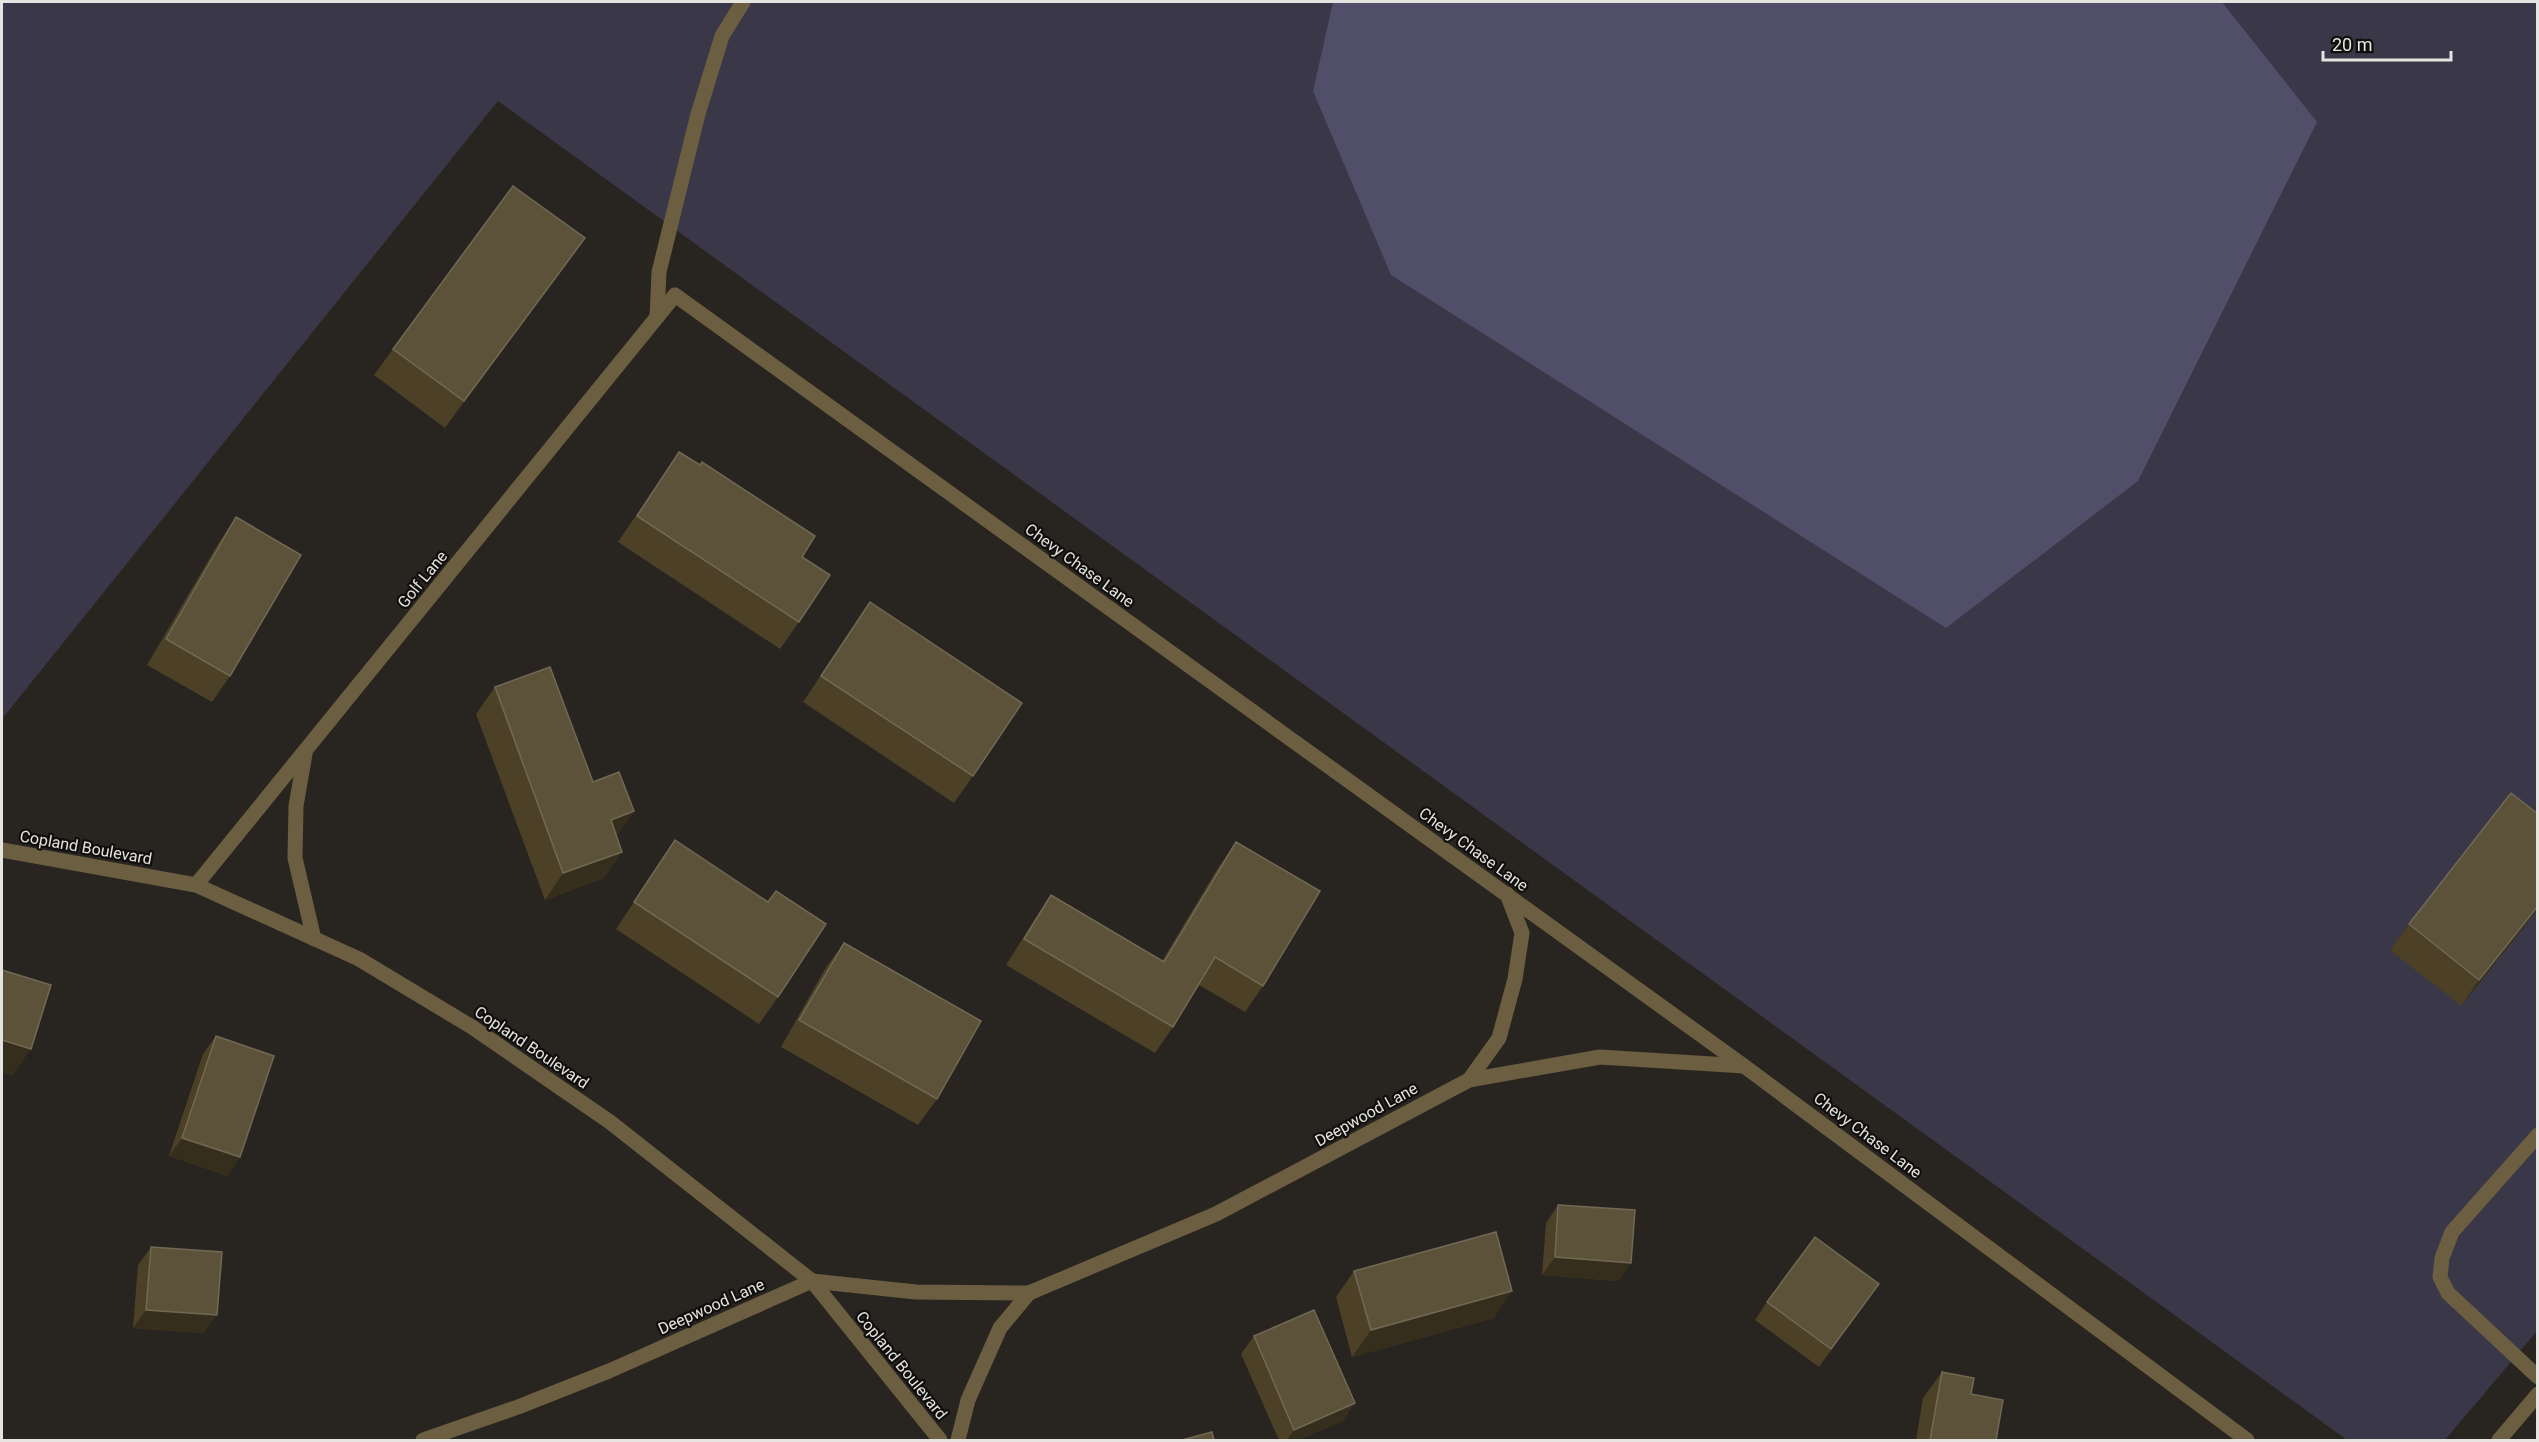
<svg xmlns="http://www.w3.org/2000/svg" width="2539" height="1442" font-family="Roboto,sans-serif">
  <style>
    .green { fill: #393748 }
    .forest { fill: #514e69 }
    .lines { fill: none; stroke-linecap: round; stroke-linejoin: round }
    .service { stroke: #6c5e40; stroke-width: 15 }
    .minor { stroke: #6c5e40; stroke-width: 15 }
    .tertiary { stroke: #6c5e40; stroke-width: 15 }
    .wall { fill: #4c4026 }
    .shaded-wall { fill: #362e1c }
    .building { fill: #5c523a; stroke: #726954; stroke-width: 1.5 }
    .labels { text-anchor: middle; stroke-width: 4.5; stroke-linejoin: round; paint-order: stroke }
    .street-label { font-size: 16px; fill: #e5e4e0; stroke: #100f0d }
  </style>
  <rect width="100%" height="100%" fill="#282521"/>
  <polygon class="green" points="2,2 2537,2 2537,1331 2445,1440 2347,1440 498,101 2,719"/>
  <polygon class="forest" points="1333,2 2222,2 2317,122 2138,481 1946,628 1391,275 1313,91"/>
  <g class="lines">
    <g class="service">
      <polyline points="657,317 659,272 698,114 722,36 743,2"/>
      <polyline points="2538,1135 2452,1232 2442,1258 2440,1277 2448,1293 2538,1377"/>
    </g>
    <g class="minor">
      <polyline points="305,754 296,806 295,858 314,939"/>
      <polyline points="196,885 675,295 1744,1066 2247,1440"/>
      <polyline points="1469,1080 1499,1038 1515,979 1522,933 1507,894"/>
      <polyline points="423,1440 518,1407 609,1371 812,1281 916,1292 1029,1293 1216,1214 1469,1080 1600,1057 1744,1066"/>
      <polyline points="958,1440 968,1400 1000,1328 1029,1293"/>
    </g>
    <g class="tertiary">
      <polyline points="2,850 196,885 359,959 472,1027 610,1122 812,1281 940,1440"/>
      <polyline points="2499,1440 2538,1394"/>
    </g>
  </g>
  <g class="wall">
    <polygon points="566,264 445,428 374,375 393,349"/>
    <polygon points="679,452 802,557 799,622 780,649 618,542"/>
    <polygon points="236,517 230,676 212,702 147,665 218,544"/>
    <polygon points="870,602 973,776 954,803 803,702"/>
    <polygon points="495,687 593,782 634,811 616,836 604,878 545,900 476,714"/>
    <polygon points="2538,814 2538,909 2461,1006 2390,950 2409,924"/>
    <polygon points="675,840 778,997 759,1024 616,929"/>
    <polygon points="1236,842 1263,986 1245,1012 1199,985 1173,1027 1155,1053 1006,965 1033,922 1051,895 1162,961 1218,868"/>
    <polygon points="844,943 937,1099 918,1125 781,1047 825,969"/>
    <polygon points="216,1036 228,1176 169,1156 203,1054"/>
    <polygon points="1558,1205 1618,1281 1542,1275 1546,1223"/>
    <polygon points="151,1247 204,1333 133,1328 138,1265"/>
    <polygon points="1354,1271 1494,1318 1352,1357 1336,1297"/>
    <polygon points="1767,1302 1866,1302 1819,1367 1755,1320"/>
    <polygon points="1254,1336 1343,1421 1298,1440 1279,1440 1241,1354"/>
    <polygon points="1942,1372 1971,1394 1996,1440 1916,1440 1923,1398"/>
  </g>
  <g class="shaded-wall">
    <polygon points="585,238 566,264 445,428 464,401"/>
    <polygon points="634,811 615,837 611,820"/>
    <polygon points="622,852 604,878 545,900 563,873"/>
    <polygon points="2538,906 2538,909 2461,1006 2479,980"/>
    <polygon points="2,1040 31,1049 12,1076 2,1072"/>
    <polygon points="182,1138 240,1157 228,1176 169,1156"/>
    <polygon points="1555,1257 1631,1263 1618,1281 1542,1275"/>
    <polygon points="1512,1291 1494,1318 1352,1357 1371,1330"/>
    <polygon points="146,1310 217,1315 204,1333 133,1328"/>
    <polygon points="1355,1403 1343,1421 1298,1440 1287,1440 1294,1430"/>
  </g>
  <g class="building">
    <polygon points="513,186 585,238 464,401 393,349"/>
    <polygon points="679,452 700,465 702,462 815,536 802,557 830,575 799,622 637,516"/>
    <polygon points="236,517 301,555 230,676 166,639"/>
    <polygon points="870,602 1022,703 973,776 821,676"/>
    <polygon points="550,667 593,782 619,772 634,811 611,820 622,852 563,873 495,687"/>
    <polygon points="2511,793 2538,814 2538,906 2479,980 2409,924"/>
    <polygon points="675,840 768,902 776,891 826,924 778,997 634,902"/>
    <polygon points="1236,842 1320,891 1263,986 1215,957 1173,1027 1024,939 1051,895 1164,962"/>
    <polygon points="844,943 981,1021 937,1099 799,1020"/>
    <polygon points="2,970 51,985 31,1049 2,1040"/>
    <polygon points="216,1036 274,1056 240,1157 182,1138"/>
    <polygon points="1558,1205 1635,1210 1631,1263 1555,1257"/>
    <polygon points="1496,1232 1512,1291 1371,1330 1354,1271"/>
    <polygon points="1815,1237 1879,1284 1831,1349 1767,1302"/>
    <polygon points="151,1247 222,1252 217,1315 146,1310"/>
    <polygon points="1314,1310 1355,1403 1294,1430 1254,1336"/>
    <polygon points="1942,1372 1974,1378 1971,1394 2003,1400 1996,1440 1930,1440"/>
    <polygon points="1212,1432 1214,1440 1182,1440"/>
  </g>
  <g class="labels">
    <g class="street-label">
      <text transform="translate(1080 565) rotate(36)" y="6">Chevy Chase Lane</text>
      <text transform="translate(422 579) rotate(-51)" y="6">Golf Lane</text>
      <text transform="translate(86 847) rotate(10)" y="6">Copland Boulevard</text>
      <text transform="translate(1474 849) rotate(36)" y="6">Chevy Chase Lane</text>
      <text transform="translate(532 1047) rotate(34)" y="6">Copland Boulevard</text>
      <text transform="translate(1366 1114) rotate(-29)" y="6">Deepwood Lane</text>
      <text transform="translate(1868 1135) rotate(37)" y="6">Chevy Chase Lane</text>
      <text transform="translate(711 1306) rotate(-24)" y="6">Deepwood Lane</text>
      <text transform="translate(902 1365) rotate(51)" y="6">Copland Boulevard</text>
    </g>
  </g>
  <rect width="2539" height="1442" fill="none" stroke="#e5e4e0" stroke-width="6"/>
  <path d="M2323 51v9h128v-9" fill="none" stroke="#e5e4e0" stroke-width="3"/>
  <text x="2332" y="51" font-size="18" fill="#e5e4e0" stroke="#100f0d" stroke-width="4.5" paint-order="stroke">20 m</text>
</svg>
